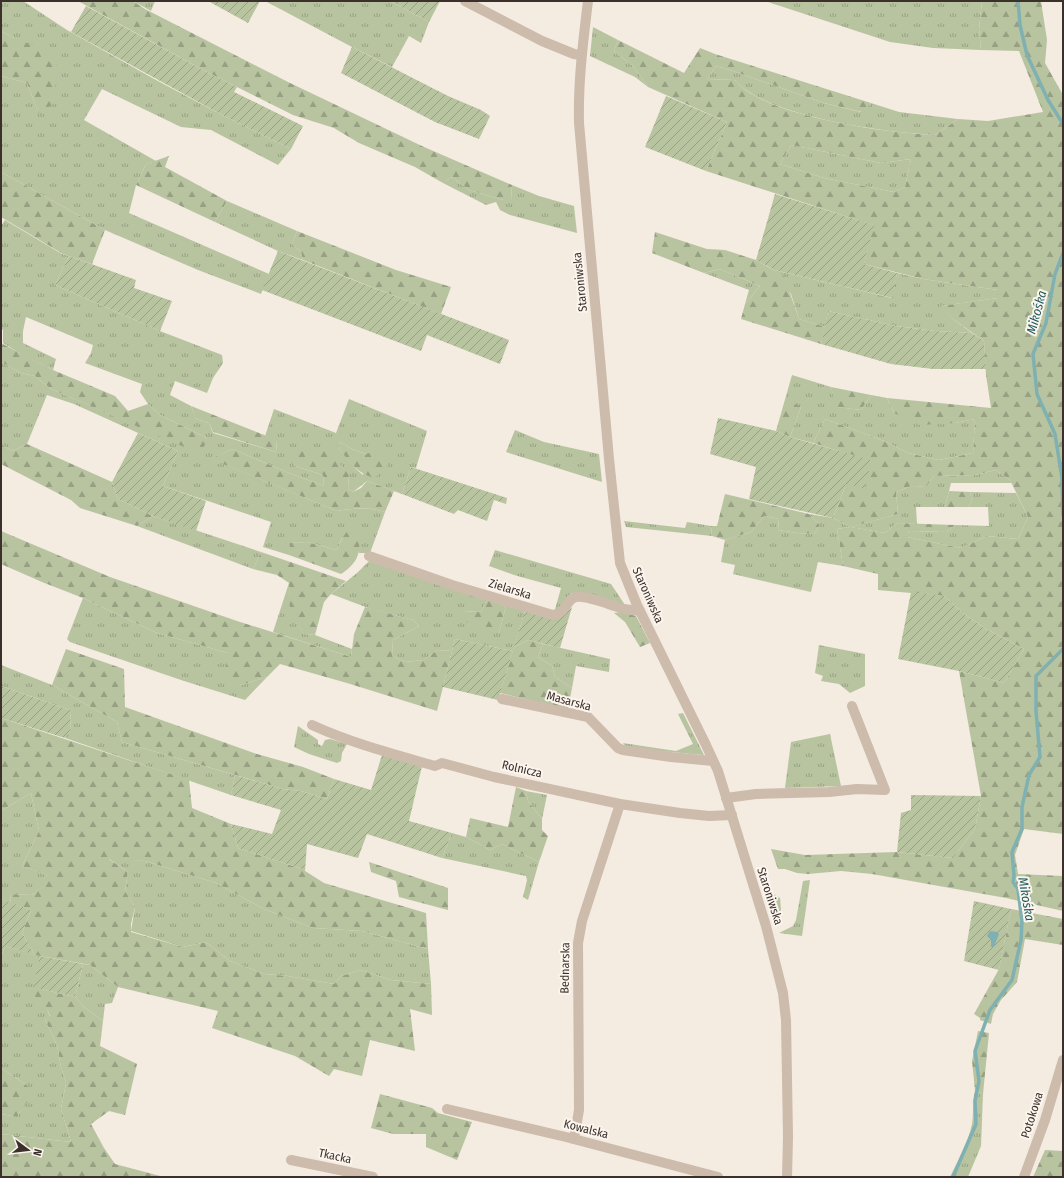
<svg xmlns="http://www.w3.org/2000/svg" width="1064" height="1178" font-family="'Fira Sans Condensed',sans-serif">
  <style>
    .grass { fill: url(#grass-tufts); fill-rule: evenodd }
    .forest { fill: url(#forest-firs); fill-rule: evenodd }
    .garden { fill: url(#garden-furrows) }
    .water { fill: #7fb0b2 }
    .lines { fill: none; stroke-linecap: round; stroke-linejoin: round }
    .stream { stroke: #7fb0b2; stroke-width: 3.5 }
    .minor { stroke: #cdbbac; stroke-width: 10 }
    .tertiary { stroke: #cdbbac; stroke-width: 10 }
    .labels { text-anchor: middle; stroke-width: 4; stroke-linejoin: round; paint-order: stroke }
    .street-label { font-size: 12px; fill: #3b302b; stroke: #fbf5ee }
    .water-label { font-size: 13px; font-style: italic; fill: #1f5a5e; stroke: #fbf5ee }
  </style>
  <defs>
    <pattern id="grass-tufts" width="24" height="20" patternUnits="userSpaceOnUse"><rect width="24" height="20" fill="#b8c4a0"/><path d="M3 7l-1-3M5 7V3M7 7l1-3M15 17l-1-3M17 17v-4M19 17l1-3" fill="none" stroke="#97a083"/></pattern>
    <pattern id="forest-firs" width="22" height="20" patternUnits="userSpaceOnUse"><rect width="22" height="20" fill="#b8c4a0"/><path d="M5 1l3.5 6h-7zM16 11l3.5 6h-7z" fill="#97a083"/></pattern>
    <pattern id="garden-furrows" width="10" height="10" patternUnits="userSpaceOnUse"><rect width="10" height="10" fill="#b8c4a0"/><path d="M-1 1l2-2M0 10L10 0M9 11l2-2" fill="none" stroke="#97a083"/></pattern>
  </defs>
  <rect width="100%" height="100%" fill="#f4ebe1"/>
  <g class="grass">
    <polygon points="1,1 23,1 67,30 156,80 222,115 291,149 278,165 211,130 181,127 102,89 84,120 156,161 146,164 136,185 129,213 269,274 261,294 198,270 105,230 1,172 1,76 27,83 39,114 14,38 1,31"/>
    <polygon points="133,1 155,1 151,11"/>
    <polygon points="265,1 390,1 429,22 421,43 409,36 392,67 352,47"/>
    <polygon points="765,1 982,1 979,29 981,50 933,48 890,42"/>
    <polygon points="593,27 618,40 614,51 633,66 648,87 635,77 590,56"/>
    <path d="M716,66L730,70L824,103L861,112L871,103L899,112L958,119L935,135C888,133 765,117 735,80L707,79Z"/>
    <polygon points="791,145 881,163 911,159 905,187 894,192 824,178 780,164"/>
    <polygon points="452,177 469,190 503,200 511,200 512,185 539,196 574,206 577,233 510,215 500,210 496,202 486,205 443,183"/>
    <polygon points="227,201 297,231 292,244 301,252 303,260 278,251 215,222"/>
    <path d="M5,220L62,254L69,256L55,285L160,331L222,355L223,363L213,378L207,393L175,381L170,395L191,406L196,419L209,423L213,433L276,452L277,441L265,436L274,409L336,433L349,399L427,431L416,468L411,467L402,494L367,481L353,492L348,489L349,475L292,465L323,475L324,486L289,473L232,449L212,459L337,511C353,508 370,507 385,512L370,553H359V543L342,538L337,550L307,542L291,543L289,555L263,547L271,522L163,486L178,451L74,404L47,395L27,444L13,451L1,445V362L21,373L35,376L51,389L198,452L207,438L160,415L148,404L140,392L142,384L85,363L91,353L93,345L26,317L23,331V343L56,359L53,370L23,355L3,343V330L1,328V226ZM340,442L352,449L366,454L363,475L356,469L337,446Z"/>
    <polygon points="720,269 760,286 745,304 749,290 704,273"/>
    <polygon points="774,270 892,298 897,273 923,279 998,290 998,298 941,306 953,319 972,333 935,331 896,326 828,311 825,327 799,319 791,294"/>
    <polygon points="792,375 831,387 837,407 861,410 871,395 887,398 894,413 955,423 975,419 973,453 939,460 908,453 884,441 825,419 813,443 790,437 801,407 784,403"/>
    <polygon points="515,430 544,442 599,454 602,482 506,452"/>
    <polygon points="996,470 1010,480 1012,483 951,483 945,507 916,507 917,524 897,523 885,533 850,527 837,529 843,566 818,562 811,592 733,574 735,565 721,562 725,540 751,532 764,516 779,519 778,530 797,533 814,534 820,525 809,514 833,518 850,527 898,514 896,492 911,486 926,487 934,476 975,475"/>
    <polygon points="970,492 1016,493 1028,517 1018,539 987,536 961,548 907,537 909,531 947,532 955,525 989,526 988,507 968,507 972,501"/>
    <polygon points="153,516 261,552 253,569 137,526"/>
    <polygon points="624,521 685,528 687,522 711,526 712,536 626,527"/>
    <polygon points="495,550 611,584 625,605 596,597 571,593 554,613 561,588 514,575 489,566"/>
    <polygon points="369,561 487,600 481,612 464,611 499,633 506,606 525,611 513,651 455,639 452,651 437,650 424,660 405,662 392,656 393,640 419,626 413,620 371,609 331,594 357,573"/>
    <polygon points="289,583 291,613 304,634 315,635 352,649 351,657 273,632"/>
    <polygon points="83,598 157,633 228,653 241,685 267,677 245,700 184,681 70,642 67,639"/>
    <polygon points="543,644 610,659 609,672 576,666 572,688 555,677 552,666 538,657"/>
    <polygon points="819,645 865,654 865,686 850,693 839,684 821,681 823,676 815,673"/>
    <polygon points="1,665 52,685 117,722 122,742 235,775 231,795 65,738 71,729 70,710 1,686"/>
    <polygon points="683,713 704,755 627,748 623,743 676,751 693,744 678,714"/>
    <polygon points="298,726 318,740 318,744 322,746 325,740 330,739 347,744 342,753 341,761 337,763 309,754 294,747"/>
    <polygon points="830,734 841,786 785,788 791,742"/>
    <polygon points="526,791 547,795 542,819 528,801"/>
    <polygon points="31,793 39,831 22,866 54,878 32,895 11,894 10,903 1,899 1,809 3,810"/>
    <polygon points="452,833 466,837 490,850 502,844 539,862 528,900 523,897 527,880 526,876 442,858"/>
    <polygon points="108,858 145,861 216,883 264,909 313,928 362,931 428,949 431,984 391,980 361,970 341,976 334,984 288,976 265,974 230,961 206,942 183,947 131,931 135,907 125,891 128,872"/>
    <polygon points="810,880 802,936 779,933 793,926 796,920 803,881"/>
    <polygon points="772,893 780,898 781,910 778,915 775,915 769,894"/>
    <path d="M5,946L40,956C37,975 43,999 50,1017L45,1020L57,1045L61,1067L66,1083L61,1109L71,1142L1,1134V1114L17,1117L27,1101L28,1086L1,1068V957Z"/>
    <polygon points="83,964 90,965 118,987 112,1003 105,1004 103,1021 84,1007 75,997"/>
    <path d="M975,1090L983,1094L981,1146L968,1177H950C958,1160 968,1143 972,1124C974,1112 972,1103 975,1090Z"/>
  </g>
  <g class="forest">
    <polygon points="78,1 133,1 145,9 290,83 424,147 512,185 511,200 503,200 469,190 452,177 443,183 415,167 359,143 334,128 293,115 203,70"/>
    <path d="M982,1H1041L1047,40L1045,63L1063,95V834L1024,829L1015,855L1018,874L1063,876V911L1006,898L872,874L841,871L808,874L797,873L785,869H778L771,849L805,855L897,852L953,858L975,829L981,796L959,671L1004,683L1024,649L986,629L963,613L944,596L878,590V574L843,566L837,529L850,527L833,518L846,484L871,461L813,443L825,419L884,441L908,453L939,460L973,453L975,419L955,423L920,425L894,413L887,398L991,408L986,375L984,341L953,319L940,306L998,298V290L923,279L864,264L873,225L706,171L727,122L648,87L633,66L614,51L618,40L684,73L700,48L715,54L871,103L862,112L824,103L730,70L716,66L707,79L735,80C764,117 888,133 935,135L958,119L988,121L1043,112L1019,51L981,50L979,29ZM791,145L881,163L911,159L905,187L894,192L824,178L780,164ZM996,470L1010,480L1028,517L1018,539L987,536L961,548L907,537L909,531L947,532L955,525L897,523L885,533L851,527L898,514L896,492L911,486L926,487L934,476L975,475Z"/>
    <polygon points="1,31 14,38 49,51 57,67 54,103 39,114 27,83 1,76"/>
    <polygon points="169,156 165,167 227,201 215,222 136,185 146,164"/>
    <polygon points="1,172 105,230 92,264 63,254 1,217"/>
    <polygon points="297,231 396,270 451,287 441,314 303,260 301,252 292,244"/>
    <polygon points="655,232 707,249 725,250 756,260 784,276 799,319 825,327 821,344 741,319 745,304 760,286 720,269 704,273 652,253"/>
    <polygon points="1,343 53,370 115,396 128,411 148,404 160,415 207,438 205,445 198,453 51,389 35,376 21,373 1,362"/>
    <polygon points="831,387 871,395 861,410 836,407"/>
    <polygon points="790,401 801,407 790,437 776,431 784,403"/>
    <polygon points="191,406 277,440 276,452 213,432 209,423 196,419"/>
    <path d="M340,442L352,449L366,454L375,451L389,459L386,469L374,478C355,472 349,461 337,446Z"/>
    <polygon points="27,444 112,482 118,499 153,516 137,526 80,508 71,500 1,464 1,445 13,451"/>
    <path d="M312,448L328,449L349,475L348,489L353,492L361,488L367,481L394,491L385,512C370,507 353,508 337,511L211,459L232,449L289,473L324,486L323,475L292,465L291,455Z"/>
    <polygon points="949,491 970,492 972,501 968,507 945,507"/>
    <polygon points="725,494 809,514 820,525 814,534 797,533 778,530 779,519 764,516 751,532 725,540 712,536 711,526 717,526"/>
    <path d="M354,527C356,532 358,538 359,543C361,557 352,567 341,574L289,555L290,543L307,542L337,550C341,541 344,531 354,527Z"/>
    <polygon points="1,531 110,577 237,621 351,657 354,634 365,607 413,620 419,626 393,640 392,656 405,662 424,660 437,650 452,651 437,711 347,683 280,664 267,677 241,685 224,674 228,653 157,633 83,598 42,582 1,564"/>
    <polygon points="261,552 346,581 331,594 324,602 315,635 304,634 290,613 289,583 277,575 253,569"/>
    <polygon points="487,600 506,606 499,633 478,628 463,620 464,611 481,612"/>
    <polygon points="623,612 636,616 650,643 640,647 625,622 614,613"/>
    <polygon points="528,640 543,644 538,657 552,666 555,677 572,688 568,709 500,693 514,647"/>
    <polygon points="66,649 124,669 125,707 257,754 303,767 334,779 327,799 301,791 283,789 122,742 117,722 52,685"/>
    <polygon points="1,718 189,780 192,808 231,824 238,848 302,869 324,883 426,913 428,949 362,931 313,928 264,909 216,883 145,861 109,859 128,872 125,891 135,907 131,924 131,932 183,947 206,942 230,961 265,974 288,976 334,984 341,976 361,970 391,980 431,984 432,1015 410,1009 415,1051 370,1040 362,1076 334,1069 329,1076 295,1056 212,1028 218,1011 118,987 90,965 35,955 22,933 31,910 10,903 11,894 32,895 53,878 22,866 39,831 31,793 3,810 1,809"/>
    <polygon points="516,787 526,791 528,801 542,819 542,830 548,836 539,862 502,844 490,850 466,837 470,818 508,827"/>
    <polygon points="369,862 448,888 448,910 399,897 396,881 371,872"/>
    <polygon points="1011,909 1063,919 1063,945 1025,939 1017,982 1001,1000 993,1014 991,1024 980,1020 980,1018 974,1014 999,969"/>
    <polygon points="33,987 75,997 84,1007 103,1021 100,1046 137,1064 125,1115 109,1111 91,1124 104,1148 115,1164 164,1177 1,1177 1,1134 71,1142 61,1109 66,1083 61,1067 57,1045 45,1020 50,1016 46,1007 37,1004"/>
    <polygon points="978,1031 989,1033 983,1094 975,1090 972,1061"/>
    <polygon points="1,1068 28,1086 28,1101 17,1117 1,1114"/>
    <polygon points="380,1094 432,1108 438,1113 472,1122 457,1160 426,1147 426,1134 393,1134 371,1128"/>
    <polygon points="1045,1150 1063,1151 1063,1177 1033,1177"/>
  </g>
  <g class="garden">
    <polygon points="208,1 260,1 248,23"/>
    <polygon points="390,1 440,1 429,22"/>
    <polygon points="86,6 203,70 237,87 234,92 303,126 291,149 222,115 71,32"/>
    <polygon points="352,47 448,96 481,110 490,116 479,139 435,122 341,73"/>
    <polygon points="666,96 727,122 706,171 645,147"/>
    <polygon points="775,194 874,225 864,264 897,273 893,298 774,270 756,260"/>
    <polygon points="278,251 509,340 500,364 427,335 421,351 262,290"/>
    <polygon points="69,256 136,280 134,288 172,301 160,331 55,285"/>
    <polygon points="828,311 896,326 935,331 972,333 984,341 986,369 933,369 891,364 821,344"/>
    <polygon points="718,418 776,431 790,437 871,460 865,489 846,484 833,518 749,499 756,467 710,454"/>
    <polygon points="138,433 178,451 163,486 206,501 196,531 153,516 118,499 112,482"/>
    <polygon points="411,467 507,498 506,504 494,500 487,521 458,510 454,514 402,494"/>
    <polygon points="911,592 944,596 963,613 986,629 1024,649 1004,683 959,671 898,659"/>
    <polygon points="572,607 560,648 528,640 514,647 525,611 560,618"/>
    <polygon points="455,639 513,651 498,700 443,687"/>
    <polygon points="1,686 70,710 71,729 65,738 1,718"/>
    <polygon points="382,755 422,766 409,821 452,833 442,858 367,834 358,858 307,844 305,871 302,869 238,848 231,824 272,834 281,810 231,795 235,775 283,789 301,791 327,799 334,779 371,790"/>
    <polygon points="911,795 981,796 975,829 953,858 897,852 901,813 911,810"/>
    <polygon points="1,899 31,910 22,933 35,955 5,946 1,957"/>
    <polygon points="974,901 1011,909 999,970 964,961"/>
    <polygon points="40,956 83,964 75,997 33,987"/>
  </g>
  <polygon class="water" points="990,931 997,932 999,934 994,947 991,947 991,940 987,936"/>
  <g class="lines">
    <g class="stream">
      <polyline points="1018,1 1020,25 1027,55 1048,100 1063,124"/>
      <polyline points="1063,253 1055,274 1046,323 1033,354 1037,394 1055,434 1062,478 1063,515"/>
      <polyline points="953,1177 976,1124 975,1101 979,1081 975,1051 990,1010 1012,980 1021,940 1022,922 1018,889 1013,882 1014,876 1012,852 1022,829 1022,807 1029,775 1040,757 1036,711 1036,676 1063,649"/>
    </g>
    <g class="minor">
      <polyline points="465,1 542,41 574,54 581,55"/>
      <path d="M369,556L452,585L553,615C566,614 566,599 576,597C588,595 612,606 624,609C629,610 635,610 640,611"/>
      <polyline points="502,699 588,717 618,748 623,750 671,757 713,761"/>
      <path d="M312,725C351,743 393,754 435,766L442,763L494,777L620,804L680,813L709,816L732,815"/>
      <polyline points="726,798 756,794 829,792 857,789 885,790 852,706"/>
      <polyline points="447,1109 566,1137 718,1177"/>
      <polyline points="574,1139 579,1110 578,943 582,921 620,804"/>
      <polyline points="291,1160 373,1177"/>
      <polyline points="1024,1177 1045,1120 1063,1060"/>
    </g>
    <path class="tertiary" d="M588,1C583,42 578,82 579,123L609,459L620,563L637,605L706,745L718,771L766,926L783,993L786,1020L788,1137L787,1177"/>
  </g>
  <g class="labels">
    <g class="street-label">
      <text transform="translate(580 282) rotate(-96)" y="4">Staroniwska</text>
      <text transform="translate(510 589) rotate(17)" y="4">Zielarska</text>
      <text transform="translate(648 595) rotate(66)" y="4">Staroniwska</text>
      <text transform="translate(569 701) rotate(15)" y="4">Masarska</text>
      <text transform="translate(522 769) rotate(13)" y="4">Rolnicza</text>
      <text transform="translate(770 896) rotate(72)" y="4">Staroniwska</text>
      <text transform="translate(565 968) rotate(-89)" y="4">Bednarska</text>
      <text transform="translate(1032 1115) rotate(-72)" y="4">Potokowa</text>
      <text transform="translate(586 1129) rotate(14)" y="4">Kowalska</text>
      <text transform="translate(335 1156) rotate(12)" y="4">Tkacka</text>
    </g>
    <g class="water-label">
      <text transform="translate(1036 312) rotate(-75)" y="5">Mikośka</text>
      <text transform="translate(1027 899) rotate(80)" y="5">Mikośka</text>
    </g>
  </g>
  <rect width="1064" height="1178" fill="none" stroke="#3b302b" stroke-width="4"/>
  <g transform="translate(28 1150) rotate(105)" stroke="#fbf5ee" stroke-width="3" paint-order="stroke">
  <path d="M0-3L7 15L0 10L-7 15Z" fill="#3b302b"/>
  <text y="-6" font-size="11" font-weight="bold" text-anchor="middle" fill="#3b302b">N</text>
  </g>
</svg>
